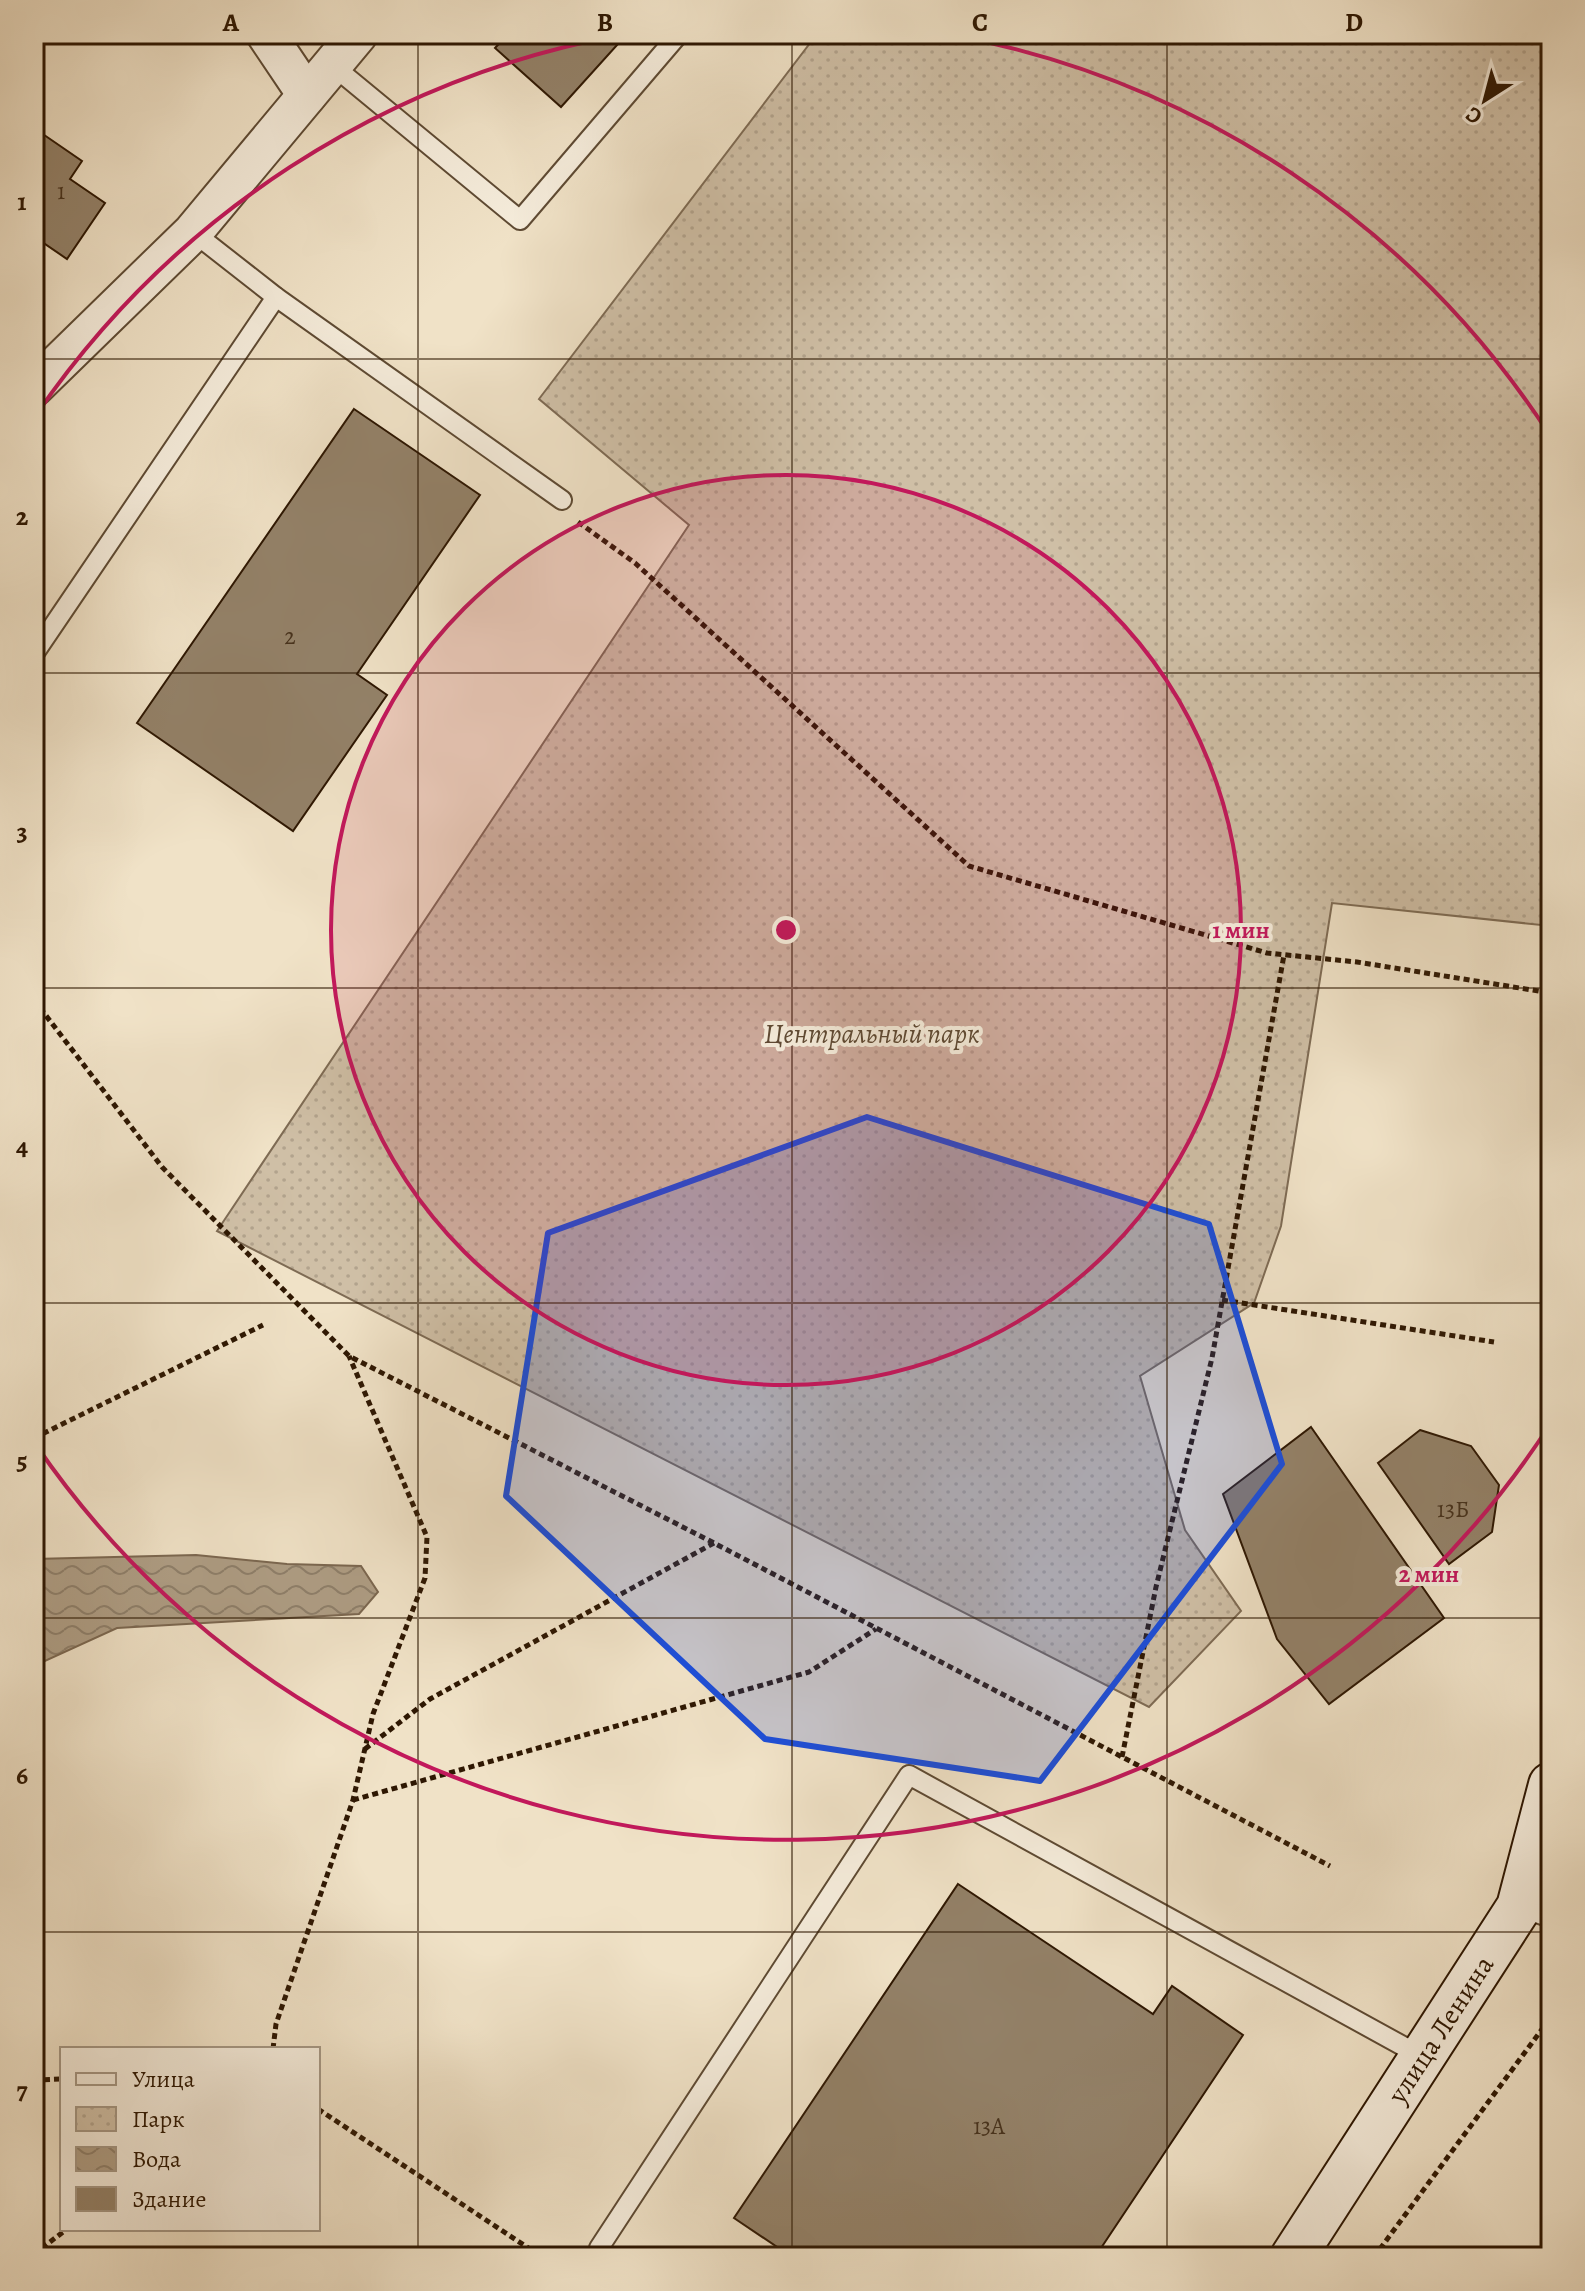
<svg xmlns="http://www.w3.org/2000/svg" width="1585" height="2291" font-family="Alegreya,serif">
  <style>
    .park { fill: url(#park-dots); stroke: #7e6b54; stroke-width: 2 }
    .water { fill: url(#water-waves); stroke: #7b6750; stroke-width: 2 }
    .building { fill: #938168; stroke: #2e1702; stroke-width: 2 }
    .lines { fill: none; stroke-linecap: round; stroke-linejoin: round }
    .lane-casing { stroke: #5e4a33; stroke-width: 22 }
    .street-casing { stroke: #5e4a33; stroke-width: 42 }
    .secondary-casing { stroke: #2e1702; stroke-width: 48 }
    .path { stroke: #2e1702; stroke-width: 5; stroke-dasharray: 6 4; stroke-linecap: butt }
    .lane { stroke: #f5ecdb; stroke-width: 18 }
    .street { stroke: #f5ecdb; stroke-width: 38 }
    .secondary { stroke: #f5ecdb; stroke-width: 44 }
    .marked { fill: #1d4ed8; fill-opacity: 0.2; stroke: #1d4ed8; stroke-width: 6; stroke-linejoin: round }
    .grid { fill: none; stroke: #2e1702; stroke-width: 2; stroke-opacity: 0.55 }
    .ring { fill: none; stroke: #c2185b; stroke-width: 4 }
    .labels { text-anchor: middle; stroke-width: 8; stroke-linejoin: round; paint-order: stroke }
    .number-label { font-size: 24px; fill: #47321c }
    .park-label { font-size: 28px; font-style: italic; fill: #5e4933; stroke: #f5ecdb }
    .street-label { font-size: 28px; fill: #2e1702; stroke: #f5ecdb }
    .centre { fill: #c2185b; stroke: #f5ecdb; stroke-width: 4 }
    .ring-label { font-size: 24px; text-anchor: middle; font-weight: bold; fill: #c2185b; stroke: #f5ecdb; stroke-width: 8; stroke-linejoin: round; paint-order: stroke }
    .neatline { fill: none; stroke: #2e1702; stroke-width: 3 }
    .grid-label { font-size: 26px; text-anchor: middle; font-weight: bold; fill: #2e1702 }
  </style>
  <defs>
    <pattern id="park-dots" width="8" height="8" patternUnits="userSpaceOnUse" patternTransform="scale(2)"><rect width="8" height="8" fill="#cfbfa6"/><path d="M2 2h.1M6 6h.1" fill="none" stroke="#b2a38d" stroke-width="1.8" stroke-linecap="round"/></pattern>
    <pattern id="water-waves" width="16" height="10" patternUnits="userSpaceOnUse" patternTransform="scale(2)"><rect width="16" height="10" fill="#ae9d84"/><path d="M0 5q4-4 8 0t8 0" fill="none" stroke="#8e7f6a"/></pattern>
  </defs>
  <rect width="100%" height="100%" fill="#f0e2c7"/>
  <filter id="stains"><feTurbulence type="fractalNoise" baseFrequency=".0025" numOctaves="4"/><feColorMatrix values="0 0 0 0 .2 0 0 0 0 .09 0 0 0 0 .02 0 0 0 .5 -.17"/></filter>
  <radialGradient id="worn" r=".72"><stop offset=".6" stop-color="#630" stop-opacity="0"/><stop offset="1" stop-color="#630" stop-opacity=".3"/></radialGradient>
  <polygon class="park" points="817,34 1551,34 1551,926 1332,903 1281,1226 1254,1303 1140,1376 1185,1530 1241,1611 1149,1707 217,1231 689,525 539,399"/>
  <polygon class="water" points="196,1555 287,1564 361,1566 378,1592 359,1614 117,1628 34,1666 34,1559"/>
  <g class="building">
    <polygon points="508,34 627,34 561,107 495,48"/>
    <polygon points="34,128 82,161 70,179 105,203 67,259 39,240 34,247"/>
    <polygon points="354,409 480,495 357,674 387,695 293,831 137,723"/>
    <polygon points="1311,1427 1444,1618 1329,1704 1277,1639 1223,1494"/>
    <polygon points="1420,1430 1471,1446 1499,1485 1492,1532 1449,1564 1378,1463"/>
    <polygon points="958,1884 1153,2014 1172,1986 1243,2035 1095,2257 792,2257 734,2218"/>
  </g>
  <g class="lines">
    <defs>
      <g id="lane">
        <polyline points="332,65 520,220 679,34"/>
        <polyline points="193,232 276,297 562,500"/>
        <polyline points="34,654 276,297"/>
        <polyline points="1519,1907 1551,1918"/>
        <polyline points="610,2257 599,2248 909,1775 1423,2057"/>
      </g>
      <g id="street">
        <polyline points="266,34 307,95"/>
        <polyline points="34,387 193,232 358,34"/>
      </g>
      <polyline id="secondary" points="1293,2257 1519,1907 1551,1785"/>
    </defs>
    <use href="#lane" class="lane-casing"/>
    <use href="#street" class="street-casing"/>
    <use href="#secondary" class="secondary-casing"/>
    <g class="path">
      <polyline points="578,522 635,563 969,866 1267,953 1357,962 1551,993"/>
      <polyline points="34,1000 162,1167 349,1356 714,1543 1330,1866"/>
      <polyline points="1222,1300 1494,1342"/>
      <polyline points="34,1438 263,1325"/>
      <polyline points="365,1749 430,1699 714,1543"/>
      <polyline points="1122,1757 1156,1587 1212,1358 1284,955"/>
      <polyline points="353,1800 809,1672 876,1629"/>
      <polyline points="273,2049 276,2024 353,1800 373,1714 425,1578 427,1537 349,1356"/>
      <polyline points="34,2080 62,2079"/>
      <polyline points="318,2109 542,2257"/>
      <polyline points="34,2254 67,2229"/>
      <polyline points="1374,2257 1551,2017"/>
    </g>
    <use href="#lane" class="lane"/>
    <use href="#street" class="street"/>
    <use href="#secondary" class="secondary"/>
  </g>
  <path class="marked" d="M867,1117L1209,1224L1282,1464L1040,1781L765,1739L506,1496L548,1233Z"/>
  <path class="grid" d="M418,34V2257M792,34V2257M1167,34V2257M34,359H1551M34,673H1551M34,988H1551M34,1303H1551M34,1618H1551M34,1932H1551"/>
  <circle cx="786" cy="930" r="455" fill="#c2185b" fill-opacity=".12"/>
  <g class="ring">
    <circle cx="786" cy="930" r="455"/>
    <path d="M1549 1426A910 910 0 0 1 36 1445M36 415A910 910 0 0 1 620 35M952 35A910 910 0 0 1 1549 434"/>
  </g>
  <g class="labels">
    <g class="number-label">
      <text x="61" y="199">1</text>
      <text x="290" y="644">2</text>
      <text x="1453" y="1517">13Б</text>
      <text x="989" y="2134">13А</text>
    </g>
    <g class="park-label">
      <text x="872" y="1043">Центральный парк</text>
    </g>
    <g class="street-label">
      <text transform="translate(1440 2029) rotate(-57)" y="10">улица Ленина</text>
    </g>
  </g>
  <circle cx="786" cy="930" r="12" class="centre"/>
  <g class="ring-label">
    <text x="1241" y="938">1 мин</text>
    <text x="1429" y="1582">2 мин</text>
  </g>
  <rect width="1585" height="2291" fill="none" stroke="#f0e2c7" stroke-width="88"/>
  <rect x="60" y="2047" width="260" height="184" fill="#f5ecdb" stroke="#a59784" stroke-width="2"/>
  <rect x="76" y="2073" width="40" height="12" fill="#f5ecdb" stroke="#a59784" stroke-width="2"/>
  <text x="132" y="2087" font-size="24" fill="#2e1702">Улица</text>
  <rect x="76" y="2107" width="40" height="24" fill="url(#park-dots)" stroke="#a59784" stroke-width="2"/>
  <text x="132" y="2127" font-size="24" fill="#2e1702">Парк</text>
  <rect x="76" y="2147" width="40" height="24" fill="url(#water-waves)" stroke="#a59784" stroke-width="2"/>
  <text x="132" y="2167" font-size="24" fill="#2e1702">Вода</text>
  <rect x="76" y="2187" width="40" height="24" fill="#938168" stroke="#a59784" stroke-width="2"/>
  <text x="132" y="2207" font-size="24" fill="#2e1702">Здание</text>
  <g transform="translate(1485 100) rotate(216)" stroke="#f5ecdb" stroke-width="6" paint-order="stroke">
  <path d="M0-6L14 30L0 20L-14 30Z" fill="#2e1702"/>
  <text y="-12" font-size="22" font-weight="bold" text-anchor="middle" fill="#2e1702">С</text>
  </g>
  <rect x="44" y="44" width="1497" height="2203" class="neatline"/>
  <g class="grid-label">
    <text x="231" y="31">A</text>
    <text x="605" y="31">B</text>
    <text x="980" y="31">C</text>
    <text x="1354" y="31">D</text>
    <text x="22" y="210">1</text>
    <text x="22" y="525">2</text>
    <text x="22" y="840">3</text>
    <text x="22" y="1155">4</text>
    <text x="22" y="1469">5</text>
    <text x="22" y="1784">6</text>
    <text x="22" y="2099">7</text>
  </g>
  <rect width="100%" height="100%" filter="url(#stains)"/>
  <rect width="100%" height="100%" fill="url(#worn)"/>
</svg>
